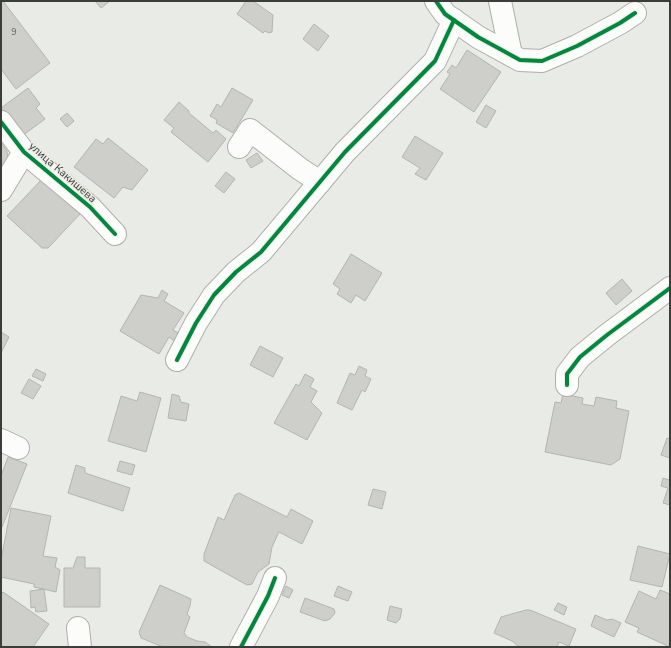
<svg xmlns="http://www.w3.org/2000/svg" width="671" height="648" font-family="'Nunito Sans',sans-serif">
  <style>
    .building { fill: #cecfcb; stroke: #b3b5b1 }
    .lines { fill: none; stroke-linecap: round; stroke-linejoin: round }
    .street-casing { stroke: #aeafab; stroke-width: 24 }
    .street { stroke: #fcfcfb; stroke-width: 22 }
    .cycleway-casing { stroke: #eaece5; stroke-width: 6 }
    .cycleway { stroke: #00873e; stroke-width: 4 }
    .labels { text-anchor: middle; stroke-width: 3; stroke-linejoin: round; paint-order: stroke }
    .number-label { font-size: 9px; fill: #60625e }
    .street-label { font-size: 11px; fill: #3c3d3a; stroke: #eaece5 }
  </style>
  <rect width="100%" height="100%" fill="#e9ebe6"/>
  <g class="building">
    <polygon points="1,1 3,1 50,63 16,89 1,69"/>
    <polygon points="95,1 110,1 101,8"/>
    <polygon points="246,1 253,1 273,15 272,32 269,33 265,31 263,33 237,14"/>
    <polygon points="314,24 329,36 318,51 303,39"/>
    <polygon points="467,50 501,72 474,112 440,89 450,74 447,72 452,65 456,68"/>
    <polygon points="28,88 40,104 36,108 45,119 22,136 1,108"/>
    <polygon points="232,88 253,100 233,133 216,123 217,120 210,116 217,104 221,107"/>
    <polygon points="179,102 189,111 189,113 213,133 216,130 226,139 208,162 171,132 174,128 164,120"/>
    <polygon points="486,105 496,111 486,128 476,122"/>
    <polygon points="67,113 74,121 67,127 60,119"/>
    <polygon points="415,136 443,153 426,180 415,174 420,168 402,157"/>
    <polygon points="108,138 148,170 132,190 123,187 114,198 74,167 96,139 103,144"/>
    <polygon points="1,143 7,151 8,160 1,168"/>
    <polygon points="257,153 263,161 251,168 246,160"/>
    <polygon points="226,172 235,179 224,193 215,186"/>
    <polygon points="44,177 81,213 48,248 42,248 7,216"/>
    <polygon points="351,254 382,273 365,301 356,295 351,303 337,294 340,289 333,284"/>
    <polygon points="622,279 632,291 616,305 606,293"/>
    <polygon points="162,290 168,294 164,301 184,313 173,330 180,334 176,342 169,337 159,354 120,331 141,295 158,298"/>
    <polygon points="1,332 9,337 1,353"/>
    <polygon points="260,346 283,358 273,377 250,365"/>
    <polygon points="359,366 367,370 365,376 371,379 365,392 362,390 352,410 337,403 350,373 355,375"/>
    <polygon points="36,369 46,374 43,381 32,376"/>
    <polygon points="305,374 314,379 310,387 317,391 311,402 322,413 307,440 274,423 296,384 299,386"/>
    <polygon points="29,379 41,386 33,399 21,393"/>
    <polygon points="140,392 161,398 146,452 108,441 121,396 137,401"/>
    <polygon points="172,394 179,396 181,402 189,404 186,421 168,418"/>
    <polygon points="563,394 583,398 582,404 594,406 596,397 617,401 616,408 629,411 620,459 611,465 545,452 555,402 561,403"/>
    <polygon points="667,438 670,439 670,458 661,455"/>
    <polygon points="8,457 27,464 2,527 1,526 1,476"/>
    <polygon points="120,461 135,465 132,475 117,471"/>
    <polygon points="76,465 85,468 85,473 130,488 123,511 68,493"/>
    <polygon points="670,476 670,505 663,503 668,488 661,486 663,478 669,480"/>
    <polygon points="373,489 386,492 382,509 368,505"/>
    <polygon points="239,493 287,517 291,509 313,521 302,544 279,532 272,547 269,564 258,572 252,584 247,585 204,561 204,554 218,517 224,520 235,495"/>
    <polygon points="11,508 51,516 43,556 57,558 55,567 60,570 56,592 34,587 34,584 1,577 1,560"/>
    <polygon points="638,546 670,554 662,587 630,580"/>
    <polygon points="77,557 85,557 85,568 100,568 100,607 64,607 64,568 73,568"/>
    <polygon points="160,585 191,599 190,606 187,614 190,617 184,633 187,637 197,641 205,642 212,647 163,647 141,638 139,632"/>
    <polygon points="286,586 293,590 289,598 282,595"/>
    <polygon points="338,586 352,592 348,601 334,596"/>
    <polygon points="44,589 47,611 36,612 35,607 31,608 30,591"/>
    <polygon points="660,590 670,594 670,647 637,632 639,628 625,622 639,591 656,599"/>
    <polygon points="3,592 49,624 33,647 1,647 1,595"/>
    <polygon points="305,598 334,609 335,613 330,619 325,621 300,612"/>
    <polygon points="558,603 567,607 564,615 554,610"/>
    <polygon points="390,606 402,609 400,619 396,623 387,620"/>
    <polygon points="526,610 530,610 576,629 569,646 559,642 557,647 519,647 512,641 494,633 501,617"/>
    <polygon points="595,615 607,620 612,619 621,623 614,637 591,626"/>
  </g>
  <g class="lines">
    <defs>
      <g id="street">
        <polyline points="436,1 445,14 478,37 520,60 542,61 577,46 620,23 635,13"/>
        <polyline points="500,1 511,55"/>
        <polyline points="1,122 24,152 90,207 115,234"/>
        <polyline points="239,147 250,130 300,169 320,182"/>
        <polyline points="1,190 24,152"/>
        <polyline points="177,360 196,323 214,295 236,272 261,252 345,152 435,61 454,20"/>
        <polyline points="567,385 567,374 580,357 607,335 670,288"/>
        <polyline points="1,440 18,448"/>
        <polyline points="78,628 80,647"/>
        <polyline points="241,647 268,596 275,578"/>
      </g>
    </defs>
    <use href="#street" class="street-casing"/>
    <use href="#street" class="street"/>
    <defs>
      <g id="cycleway">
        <polyline points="436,1 445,14 478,37 520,60 542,61 577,46 620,23 635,13"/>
        <polyline points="1,122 24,152 90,207 115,234"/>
        <polyline points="177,360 196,323 214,295 236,272 261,252 345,152 435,61 454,20"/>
        <polyline points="567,385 567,374 580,357 607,335 670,288"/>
        <polyline points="241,647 268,596 275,578"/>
      </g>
    </defs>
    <use href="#cycleway" class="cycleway-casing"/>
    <use href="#cycleway" class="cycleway"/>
  </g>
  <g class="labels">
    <g class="number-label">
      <text x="14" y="35">9</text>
    </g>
    <g class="street-label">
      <text transform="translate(63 172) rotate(41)" y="4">улица Какишева</text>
    </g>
  </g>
  <rect width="671" height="648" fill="none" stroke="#3c3d3a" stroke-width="4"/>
</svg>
